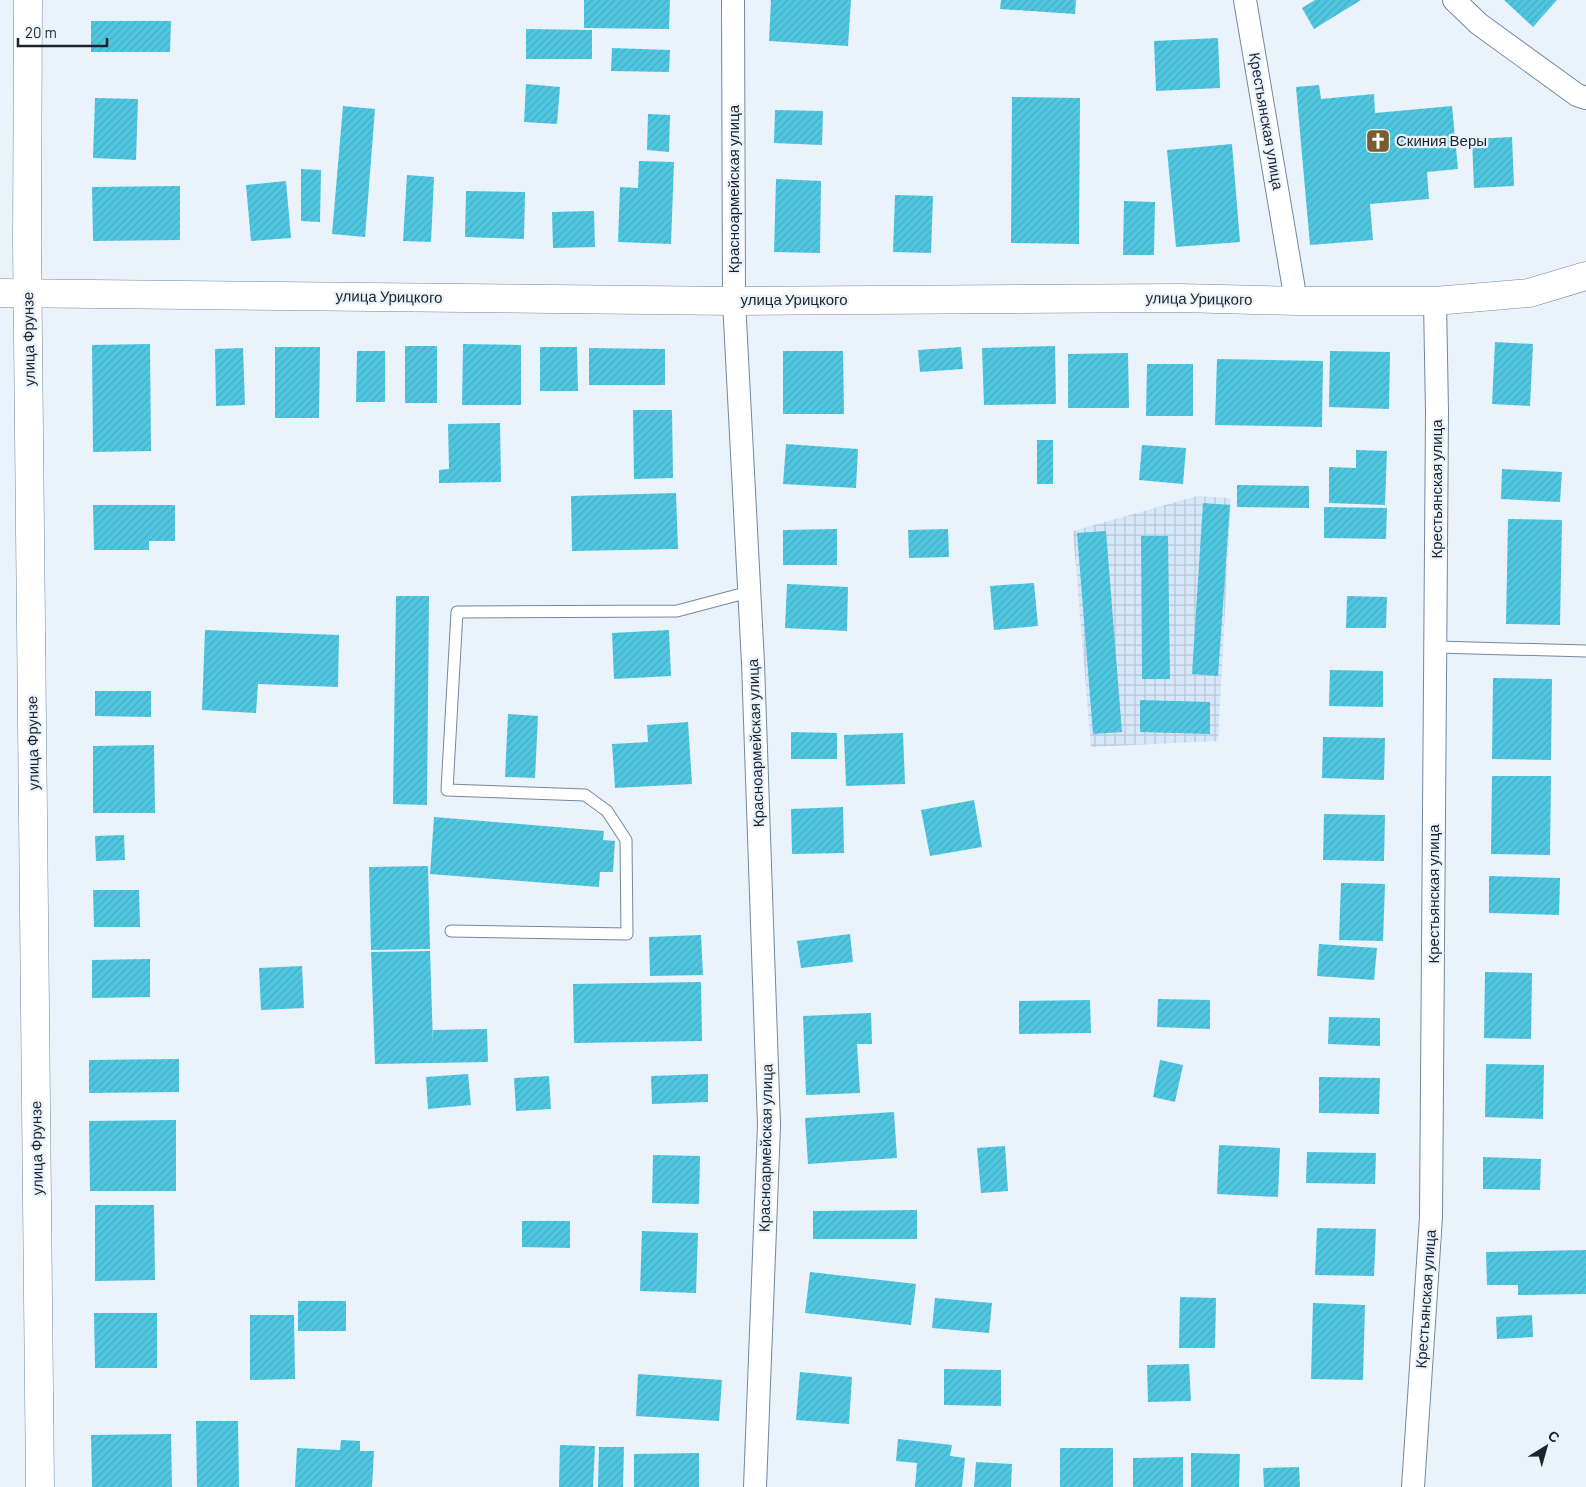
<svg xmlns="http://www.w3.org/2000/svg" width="1586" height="1487" font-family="Barlow,sans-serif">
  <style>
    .industrial { fill: url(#industrial-grid) }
    .building { fill: url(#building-hatch) }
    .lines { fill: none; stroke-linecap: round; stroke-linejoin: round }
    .service-casing { stroke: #73889d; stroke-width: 13 }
    .minor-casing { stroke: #73889d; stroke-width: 24 }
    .tertiary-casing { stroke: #73889d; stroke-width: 29 }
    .primary-casing { stroke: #73889d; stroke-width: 29 }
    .service { stroke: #fff; stroke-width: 11 }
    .minor { stroke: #fff; stroke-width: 22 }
    .tertiary { stroke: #fff; stroke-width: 28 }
    .primary { stroke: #fff; stroke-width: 28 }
    .labels { text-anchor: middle; stroke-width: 4.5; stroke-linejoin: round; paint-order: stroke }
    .street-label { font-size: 15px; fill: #1b232b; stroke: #eaf3fc }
    .poi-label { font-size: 15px; fill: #1b232b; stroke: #eaf3fc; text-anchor: start }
  </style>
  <defs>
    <pattern id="industrial-grid" width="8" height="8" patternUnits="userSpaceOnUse" patternTransform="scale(1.25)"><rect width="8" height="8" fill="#d6e7f9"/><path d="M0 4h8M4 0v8" fill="none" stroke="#b7c6d6"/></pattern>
    <pattern id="building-hatch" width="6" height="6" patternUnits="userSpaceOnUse" patternTransform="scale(1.25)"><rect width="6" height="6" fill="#50c7e1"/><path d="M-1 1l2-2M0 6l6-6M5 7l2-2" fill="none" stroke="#45abc1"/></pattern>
  </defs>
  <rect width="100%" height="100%" fill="#eaf3fc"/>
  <polygon class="industrial" points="1197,496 1231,498 1218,741 1091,747 1073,531"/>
  <g class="building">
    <polygon points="584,0 670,0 669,29 584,28"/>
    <polygon points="771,0 851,0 848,46 769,41"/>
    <polygon points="1001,0 1076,0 1075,14 1000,9"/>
    <polygon points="1315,0 1361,0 1314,29 1302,8"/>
    <polygon points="1504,0 1557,0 1533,27"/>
    <polygon points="91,21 171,21 170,52 91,52"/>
    <polygon points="526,29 592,30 592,59 526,59"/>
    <polygon points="1218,38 1220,88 1156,91 1154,41"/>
    <polygon points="612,48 670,50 669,72 611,71"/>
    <polygon points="526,84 560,87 557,124 524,122"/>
    <polygon points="1319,85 1321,99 1374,94 1375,113 1452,106 1458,169 1427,172 1429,199 1370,204 1373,240 1310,245 1296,87"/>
    <polygon points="1012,97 1080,98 1079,244 1011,243"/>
    <polygon points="95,98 138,99 136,160 93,158"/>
    <polygon points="343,106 375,109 365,237 332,234"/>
    <polygon points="775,110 823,111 822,145 774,143"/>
    <polygon points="648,114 670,115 669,152 647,150"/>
    <polygon points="1512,137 1514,186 1474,188 1472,139"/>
    <polygon points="1232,144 1240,242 1176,247 1167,150"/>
    <polygon points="639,161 674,162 671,244 618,242 620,187 638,188"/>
    <polygon points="301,169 321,170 320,222 301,221"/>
    <polygon points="407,175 434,177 431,242 403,241"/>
    <polygon points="776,179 821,181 820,253 774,252"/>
    <polygon points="286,181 291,238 251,241 246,185"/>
    <polygon points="180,186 180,240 93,241 92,187"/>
    <polygon points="466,191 525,192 524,239 465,237"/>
    <polygon points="895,195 933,196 931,253 893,252"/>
    <polygon points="1124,201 1155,202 1154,255 1123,255"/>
    <polygon points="594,211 595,247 553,248 552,212"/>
    <polygon points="1495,342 1533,344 1530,406 1492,404"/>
    <polygon points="150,344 151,451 93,452 92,345"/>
    <polygon points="463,344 521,345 521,405 462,405"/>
    <rect x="405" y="346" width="32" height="57"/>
    <polygon points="1055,346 1056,404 984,405 982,348"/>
    <polygon points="275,347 320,347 319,418 275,418"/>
    <polygon points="540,347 577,347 578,391 540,391"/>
    <polygon points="961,347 963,369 920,372 918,350"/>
    <polygon points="243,348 245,405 216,406 215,349"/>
    <polygon points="589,348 665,349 665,385 589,385"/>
    <polygon points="357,351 385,351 385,402 356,402"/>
    <polygon points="783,351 843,351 844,414 783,414"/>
    <polygon points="1330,351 1390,352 1389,409 1329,407"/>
    <polygon points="1128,353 1129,408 1068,408 1068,354"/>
    <polygon points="1217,359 1323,361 1322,427 1215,425"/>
    <polygon points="1147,364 1193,364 1193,416 1146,416"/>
    <polygon points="633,410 672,410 673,478 634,479"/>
    <polygon points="500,423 501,482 439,483 439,470 449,469 448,424"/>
    <rect x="1037" y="440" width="16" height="44"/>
    <polygon points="786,444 858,449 856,488 783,484"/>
    <polygon points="1142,445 1186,448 1183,484 1139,480"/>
    <polygon points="1356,450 1387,451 1385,505 1329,503 1329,467 1356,468"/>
    <polygon points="1502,469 1562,472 1560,502 1501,499"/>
    <polygon points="1237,485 1309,486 1309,508 1237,507"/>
    <polygon points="676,493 678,549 572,551 571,496"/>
    <polygon points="1203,503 1230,505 1218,676 1192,674"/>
    <polygon points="93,505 175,505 175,541 149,541 149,550 94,550"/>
    <polygon points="1324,507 1387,508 1386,539 1324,538"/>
    <polygon points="1508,519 1562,520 1560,625 1506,624"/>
    <polygon points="837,529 837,565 783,565 783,530"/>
    <polygon points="948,529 949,557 909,558 908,530"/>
    <polygon points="1106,531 1122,732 1093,734 1077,533"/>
    <polygon points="1141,536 1168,536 1170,679 1142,679"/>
    <polygon points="1034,583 1038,626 994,630 990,586"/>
    <polygon points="787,584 848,587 847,631 785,628"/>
    <polygon points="396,596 429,596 427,805 393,804"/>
    <polygon points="1347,596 1387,597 1386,628 1346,628"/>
    <polygon points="205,630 339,635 338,687 258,684 256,713 202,710"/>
    <polygon points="669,630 671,676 614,679 612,633"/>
    <polygon points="1330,670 1383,671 1383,707 1329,706"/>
    <polygon points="1493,678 1552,679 1551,760 1492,759"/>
    <polygon points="95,691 151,691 151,717 95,716"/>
    <polygon points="1140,700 1210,702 1210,734 1140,732"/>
    <polygon points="508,714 538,716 535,778 505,777"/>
    <polygon points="688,722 692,784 615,788 612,744 648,742 647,725"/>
    <polygon points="791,732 837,733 837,759 791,759"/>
    <polygon points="903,733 905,784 846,786 844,735"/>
    <polygon points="1323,737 1385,738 1384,780 1322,778"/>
    <polygon points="154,745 155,813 93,813 93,746"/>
    <polygon points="1492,776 1551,776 1550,855 1491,854"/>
    <polygon points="974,800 982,847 930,856 921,810"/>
    <polygon points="843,807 844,853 792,854 791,809"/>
    <polygon points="1324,814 1385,815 1384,861 1323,860"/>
    <polygon points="434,817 604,831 603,840 615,841 613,872 600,872 599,887 430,874"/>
    <polygon points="124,835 125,860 96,861 95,836"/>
    <polygon points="428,866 430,949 371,950 369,867"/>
    <polygon points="1489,876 1560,878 1559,915 1489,913"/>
    <polygon points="1341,883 1385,884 1383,941 1339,940"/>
    <polygon points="93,890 139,890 140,927 94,927"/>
    <polygon points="850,934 853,962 801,968 797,941"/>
    <polygon points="701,935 703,975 650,976 649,937"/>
    <polygon points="1319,944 1377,948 1374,980 1317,976"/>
    <polygon points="430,951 433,1043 433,1030 487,1029 488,1062 375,1064 371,952"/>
    <polygon points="150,959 150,997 92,998 92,960"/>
    <polygon points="302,966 304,1008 261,1010 259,968"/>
    <polygon points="1485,972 1532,973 1531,1039 1484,1038"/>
    <polygon points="701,982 702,1041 574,1043 573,984"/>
    <polygon points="1158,999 1210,1000 1210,1029 1157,1027"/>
    <polygon points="1090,1000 1091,1033 1019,1034 1019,1001"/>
    <polygon points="871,1013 872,1044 857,1044 860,1093 806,1095 803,1016"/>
    <polygon points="1329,1017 1380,1018 1380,1046 1328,1044"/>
    <polygon points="179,1059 179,1092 89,1093 89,1060"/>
    <polygon points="1160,1060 1183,1065 1175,1102 1153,1097"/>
    <polygon points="1486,1064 1544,1065 1543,1119 1485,1117"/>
    <polygon points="468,1074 471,1105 428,1109 426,1077"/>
    <polygon points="708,1074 708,1102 652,1104 651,1076"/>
    <polygon points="549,1076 551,1109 516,1111 514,1078"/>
    <polygon points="1319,1077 1380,1078 1379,1114 1319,1113"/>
    <polygon points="894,1112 897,1158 808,1164 805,1118"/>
    <polygon points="176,1120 176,1191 90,1191 89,1121"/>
    <polygon points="1219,1145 1280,1148 1278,1197 1217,1194"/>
    <polygon points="1005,1146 1008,1191 981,1193 977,1148"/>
    <polygon points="1307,1152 1376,1153 1375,1184 1306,1183"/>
    <polygon points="653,1155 700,1156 699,1204 652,1203"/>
    <polygon points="1483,1157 1541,1159 1540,1190 1483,1189"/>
    <polygon points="95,1205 154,1205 155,1280 95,1281"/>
    <polygon points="917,1210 917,1239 813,1239 813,1211"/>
    <polygon points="522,1221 570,1221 570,1248 522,1247"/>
    <polygon points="1317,1228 1376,1229 1374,1276 1315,1275"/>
    <polygon points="642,1231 698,1233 696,1293 640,1291"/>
    <polygon points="1586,1250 1586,1294 1518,1295 1518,1285 1487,1285 1486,1252"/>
    <polygon points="810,1272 916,1284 911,1325 805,1313"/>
    <polygon points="1180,1297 1216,1298 1215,1348 1179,1348"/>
    <polygon points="935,1298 992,1303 989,1333 932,1328"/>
    <rect x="298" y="1301" width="48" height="30"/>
    <polygon points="1313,1303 1365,1305 1363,1380 1311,1379"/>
    <polygon points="94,1313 157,1313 157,1368 95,1368"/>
    <polygon points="250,1315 294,1315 295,1379 250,1380"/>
    <polygon points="1532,1315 1533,1337 1497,1339 1496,1317"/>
    <polygon points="1189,1364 1191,1401 1148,1402 1147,1365"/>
    <polygon points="944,1369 1001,1370 1001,1406 944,1405"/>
    <polygon points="800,1372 852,1377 849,1424 796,1420"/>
    <polygon points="638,1374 722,1380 719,1421 636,1416"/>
    <polygon points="196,1421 238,1421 239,1487 197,1487"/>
    <polygon points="171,1434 172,1487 92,1487 91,1435"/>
    <polygon points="898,1439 952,1445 950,1456 965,1458 962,1487 915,1487 917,1463 896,1461"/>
    <polygon points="341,1440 360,1441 360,1451 374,1451 372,1487 295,1487 297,1448 340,1450"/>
    <polygon points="560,1445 595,1446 593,1487 559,1487"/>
    <polygon points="599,1447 624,1447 623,1487 598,1487"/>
    <rect x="1060" y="1448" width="53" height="39"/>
    <polygon points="699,1453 699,1487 634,1487 634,1454"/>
    <polygon points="1191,1453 1240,1454 1239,1487 1191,1487"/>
    <polygon points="1183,1457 1183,1487 1133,1487 1133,1458"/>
    <polygon points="976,1462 1012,1464 1011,1487 974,1487"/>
    <polygon points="1299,1467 1300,1487 1264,1487 1263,1468"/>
  </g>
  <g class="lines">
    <defs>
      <g id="service">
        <polyline points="1436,647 1586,651"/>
        <polyline points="451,931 627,934 626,840 607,811 585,795 447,790 457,612 677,611 749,592"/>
      </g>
      <g id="minor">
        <polyline points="733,0 734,301 753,663 769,1125 755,1487"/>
        <polyline points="1245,0 1296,301"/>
        <polyline points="1454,0 1479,24 1577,95 1586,98"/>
        <polyline points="1413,1487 1431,1217 1437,412 1435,301"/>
      </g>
      <polyline id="tertiary" points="28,0 27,243 40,1487"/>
      <polyline id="primary" points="0,293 734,301 1180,298 1296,301 1435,301 1529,293 1586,276"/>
    </defs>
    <use href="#service" class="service-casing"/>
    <use href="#minor" class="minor-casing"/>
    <use href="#tertiary" class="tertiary-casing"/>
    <use href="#primary" class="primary-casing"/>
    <use href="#service" class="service"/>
    <use href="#minor" class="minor"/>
    <use href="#tertiary" class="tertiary"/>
    <use href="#primary" class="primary"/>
  </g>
  <defs>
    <symbol id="church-square" viewBox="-11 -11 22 22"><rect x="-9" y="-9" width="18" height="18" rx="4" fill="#785d2f" stroke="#eaf3fc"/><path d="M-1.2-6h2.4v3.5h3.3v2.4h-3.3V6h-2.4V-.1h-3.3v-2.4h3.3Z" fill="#fff"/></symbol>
  </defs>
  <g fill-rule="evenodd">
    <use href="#church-square" x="1364" y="127" width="28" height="28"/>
  </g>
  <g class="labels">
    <g class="street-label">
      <text transform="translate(1266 121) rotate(80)" y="5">Крестьянская улица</text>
      <text transform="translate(734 189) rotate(-90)" y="5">Красноармейская улица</text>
      <text transform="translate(389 297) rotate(1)" y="5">улица Урицкого</text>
      <text transform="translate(1199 299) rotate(1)" y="5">улица Урицкого</text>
      <text x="794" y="305">улица Урицкого</text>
      <text transform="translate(29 339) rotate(-91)" y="5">улица Фрунзе</text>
      <text transform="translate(1437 489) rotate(-90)" y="5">Крестьянская улица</text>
      <text transform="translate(33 743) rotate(-91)" y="5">улица Фрунзе</text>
      <text transform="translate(756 743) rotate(-92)" y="5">Красноармейская улица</text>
      <text transform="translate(1434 894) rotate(-90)" y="5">Крестьянская улица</text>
      <text transform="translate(37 1148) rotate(-91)" y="5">улица Фрунзе</text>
      <text transform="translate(766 1148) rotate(-89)" y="5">Красноармейская улица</text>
      <text transform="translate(1426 1299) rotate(-86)" y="5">Крестьянская улица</text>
    </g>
    <g class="poi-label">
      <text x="1396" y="146">Скиния Веры</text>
    </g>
  </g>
  <g transform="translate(1546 1447) rotate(37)" stroke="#eaf3fc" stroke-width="4" paint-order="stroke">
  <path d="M0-4L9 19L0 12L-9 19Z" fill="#1b232b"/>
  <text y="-8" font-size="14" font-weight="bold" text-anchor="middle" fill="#1b232b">С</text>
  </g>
  <path d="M18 38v8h89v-8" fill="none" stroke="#1b232b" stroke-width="2.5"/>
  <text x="25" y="38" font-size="15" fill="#1b232b" stroke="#eaf3fc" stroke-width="4" paint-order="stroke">20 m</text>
</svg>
